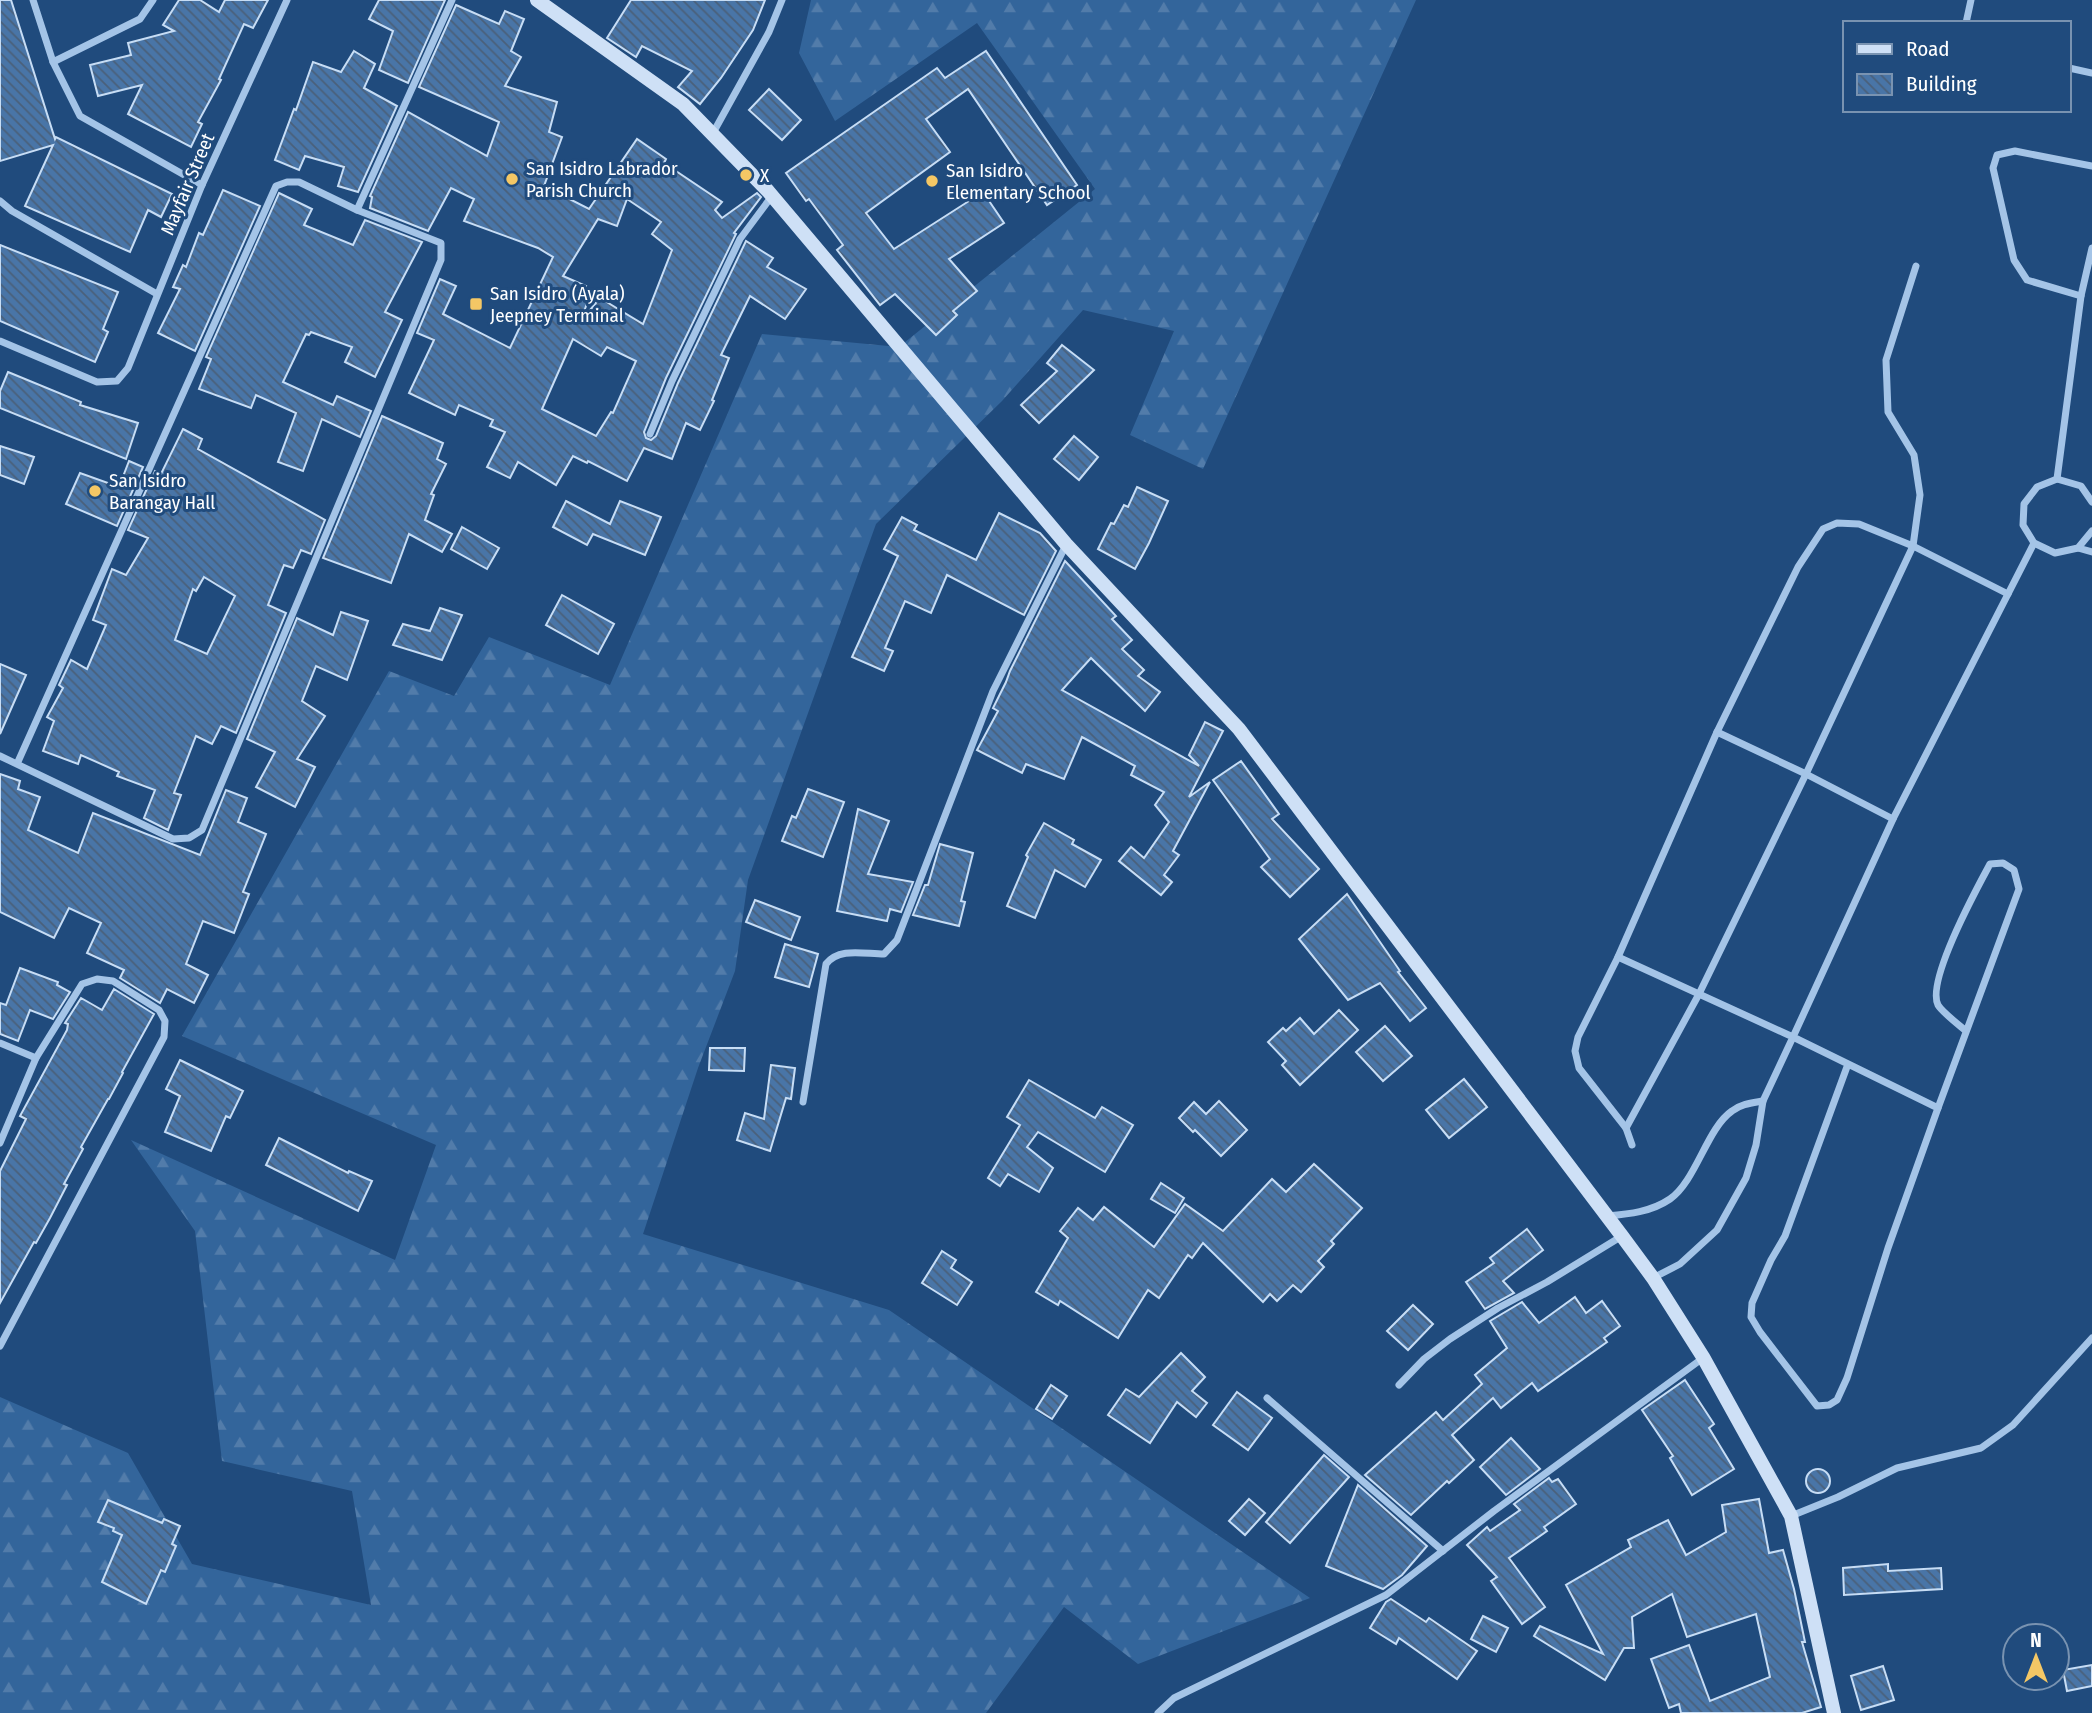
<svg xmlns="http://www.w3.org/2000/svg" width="2092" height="1713" font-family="'Fira Sans Condensed',sans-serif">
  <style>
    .forest { fill: url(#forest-firs) }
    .building { fill: url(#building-back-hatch); stroke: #c7ddf5; stroke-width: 2; fill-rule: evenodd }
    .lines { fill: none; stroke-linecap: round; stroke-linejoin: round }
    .street { stroke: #a4c4e7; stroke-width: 7 }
    .secondary { stroke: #cee0f6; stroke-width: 14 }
    .poi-dot { fill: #f4c765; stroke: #204b7d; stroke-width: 2.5 }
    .labels { text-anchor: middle; stroke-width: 6; stroke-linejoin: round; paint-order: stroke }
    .poi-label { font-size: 19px; fill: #fff; stroke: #204b7d; text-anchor: start }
    .street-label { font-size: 19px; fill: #fff; stroke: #204b7d }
  </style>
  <defs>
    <pattern id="forest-firs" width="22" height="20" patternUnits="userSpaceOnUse" patternTransform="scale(1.75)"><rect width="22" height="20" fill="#33659b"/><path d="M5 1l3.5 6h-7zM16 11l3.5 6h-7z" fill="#527caa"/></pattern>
    <pattern id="building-back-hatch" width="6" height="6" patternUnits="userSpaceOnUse" patternTransform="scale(1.75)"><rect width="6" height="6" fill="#4975a7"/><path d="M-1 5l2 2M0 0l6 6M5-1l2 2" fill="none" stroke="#4a607a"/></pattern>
  </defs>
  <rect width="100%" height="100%" fill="#204b7d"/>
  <polygon class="forest" points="811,0 1416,0 1203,469 1130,435 1174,331 1083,310 1002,401 876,524 748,880 735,971 698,1068 643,1234 889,1310 1310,1598 1138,1664 1064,1607 986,1713 0,1713 0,1397 128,1453 192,1564 371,1605 352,1491 222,1461 195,1231 131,1140 395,1260 436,1145 182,1036 389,671 454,696 489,637 610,685 762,334 899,347 1095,189 977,23 835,121 799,53"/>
  <g class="building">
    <polygon points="0,0 11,0 55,139 56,137 172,194 161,217 148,210 130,252 25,206 53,145 0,161"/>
    <polygon points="179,0 200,0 219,12 225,0 268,0 253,28 244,24 219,79 221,80 198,122 202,124 191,147 128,114 142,85 98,96 90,65 131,55 128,43 174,31 163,25"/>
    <polygon points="379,0 445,0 408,83 379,70 393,31 369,19"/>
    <polygon points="631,0 765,0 753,30 721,78 700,104 678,87 692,71 642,46 636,57 607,38"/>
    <path d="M456,5L499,24L505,11L524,19L511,51L521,57L505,86L557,102L549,132L562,137L544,186L589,209L637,139L666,159L664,163L722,202L715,210L722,218L757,193L761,197L734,233L736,234L666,378L644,432L646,438L651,440L656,436L678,383L746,241L773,258L767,267L806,289L785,319L750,296L721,355L729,358L712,400L714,401L700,430L686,423L672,459L644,448L627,481L588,461L587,463L573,456L556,485L518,462L510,478L487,467L505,432L490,426L493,420L459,405L455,415L409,393L434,340L417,333L440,279L456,286L443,314L510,348L553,257L538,248L464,221L474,199L451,188L428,231L370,208L372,197L370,196L408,112L487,156L499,122L419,87ZM627,199L661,222L652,234L672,250L643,324L600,298L580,322L591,293L585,289L586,286L563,276L598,219L617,226ZM573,339L601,356L607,347L636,361L613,413L611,412L596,436L542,409Z"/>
    <polygon points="354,51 375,64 364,88 397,106 358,192 338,186 344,167 305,156 299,170 275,160 294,109 296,110 313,62 341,72"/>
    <polygon points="986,51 1077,185 1047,205 968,89 926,119 950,152 866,213 894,249 983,192 1004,223 949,259 977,291 953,311 957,315 936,335 895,294 880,305 837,250 843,245 809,199 806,201 786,173 937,68 945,78"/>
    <polygon points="769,89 801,120 782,140 749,110"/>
    <polygon points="223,190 260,206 195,351 158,333 180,289 173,287 183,265 186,267 199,233 203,235"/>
    <polygon points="279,193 312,209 304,225 353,245 365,220 422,242 385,312 402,320 375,377 345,362 352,347 311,332 309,335 306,334 283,382 333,405 337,396 371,411 360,437 322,419 303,471 278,462 296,413 256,395 251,408 199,389 211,359 206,357"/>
    <polygon points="0,245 118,292 103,329 108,332 95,362 0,321"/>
    <polygon points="1062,345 1094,370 1039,423 1021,405 1057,371 1047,363"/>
    <polygon points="8,372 81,402 80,405 138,423 126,459 0,408 0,391"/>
    <polygon points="382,416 443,443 437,459 446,464 431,494 434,495 425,520 452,534 442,552 409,534 391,583 323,558"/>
    <path d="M183,429L202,439L198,449L325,520L311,554L301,550L293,568L284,565L268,605L286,613L236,733L221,726L212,744L196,736L174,793L181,795L168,830L144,818L155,790L117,776L119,772L81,755L78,764L43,751L54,721L47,717L63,688L59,685L71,660L87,669L106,625L93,620L112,569L126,575L148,538L128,530L155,471L161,474ZM204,577L235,596L207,654L175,640L193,589L196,591Z"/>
    <polygon points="1074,436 1098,457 1079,480 1054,459"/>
    <polygon points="0,446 34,457 24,484 0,475"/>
    <polygon points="129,461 143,467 117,526 66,504 80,473 119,487"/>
    <polygon points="1137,487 1168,501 1149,543 1135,569 1098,549 1111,523 1114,524 1124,505 1128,507"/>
    <polygon points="566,501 610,524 620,501 661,517 645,555 593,534 587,545 553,527"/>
    <polygon points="999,513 1040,533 1056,551 1024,615 947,575 931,613 905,601 885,648 893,651 884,671 852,657 898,556 884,549 902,517 917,525 914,530 976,560"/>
    <polygon points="462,527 499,548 487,569 451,549"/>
    <polygon points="1065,561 1116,616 1112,619 1132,640 1122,649 1144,670 1138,676 1160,692 1145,711 1091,658 1062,690 1199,766 1189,755 1205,722 1223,731 1189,797 1210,782 1173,851 1179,855 1164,875 1172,882 1161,895 1119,861 1131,847 1144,858 1169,822 1155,805 1164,792 1131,775 1135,766 1082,737 1064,779 1026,764 1022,773 977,750 998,711 993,708 1006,682 1010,671"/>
    <polygon points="562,595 614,624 598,654 546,625"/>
    <polygon points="440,608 462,615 442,660 393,645 403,624 430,631"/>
    <polygon points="341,612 368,621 347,680 316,666 302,701 325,716 297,759 315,767 295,807 256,787 275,752 247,739 297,618 333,635"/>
    <polygon points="0,664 26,675 0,734"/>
    <polygon points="1241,761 1279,814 1272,819 1319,869 1290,897 1261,867 1270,859 1213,780"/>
    <polygon points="0,774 20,781 18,789 40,797 28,830 78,853 93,813 200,855 226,790 247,798 238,822 266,834 243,892 249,894 234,933 203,921 186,964 208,975 194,1003 167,989 160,1003 120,978 124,970 87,953 101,923 69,908 54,938 0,912"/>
    <polygon points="808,789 844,802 823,857 782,841 792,816 796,818"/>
    <polygon points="858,809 889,821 868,874 913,882 901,912 890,909 887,921 837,911"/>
    <polygon points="1044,823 1074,840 1072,844 1101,860 1085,887 1055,870 1035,918 1007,906 1028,857 1026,855"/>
    <polygon points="940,844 973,853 961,901 965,902 959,926 913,915 925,885 928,885"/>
    <polygon points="1347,894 1400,971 1398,972 1426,1008 1410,1021 1380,983 1348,1000 1299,939"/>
    <polygon points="755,900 800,917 791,940 746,922"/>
    <polygon points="785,944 818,954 809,987 775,977"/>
    <polygon points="20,968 58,982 57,985 70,992 53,1019 30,1010 18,1041 0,1034 0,1003 6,1005"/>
    <polygon points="114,989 154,1014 122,1072 123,1073 109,1099 108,1099 81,1147 83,1149 64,1184 67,1185 50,1218 36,1243 34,1242 0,1303 0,1171 26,1119 20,1116 67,1030 68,1024 65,1023 81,998 102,1010"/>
    <polygon points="1339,1010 1358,1030 1300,1085 1282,1065 1286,1061 1268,1042 1283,1028 1286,1031 1300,1018 1314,1034"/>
    <polygon points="1385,1026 1412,1056 1383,1081 1356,1052"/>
    <polygon points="710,1048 745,1048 744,1071 709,1070"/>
    <polygon points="180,1060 243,1091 230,1118 226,1116 211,1151 165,1132 180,1096 166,1089"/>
    <polygon points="771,1065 795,1068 791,1099 786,1098 770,1151 737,1140 745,1113 764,1119"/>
    <polygon points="1464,1079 1487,1107 1449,1138 1426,1110"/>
    <polygon points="1029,1080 1095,1118 1102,1107 1133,1125 1105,1172 1038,1132 1027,1147 1053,1168 1039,1192 1008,1174 1000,1186 988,1178 1020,1125 1007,1117"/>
    <polygon points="1219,1101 1247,1130 1221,1156 1195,1130 1193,1132 1179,1118 1194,1102 1206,1114"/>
    <polygon points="279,1138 348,1173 349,1171 372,1181 358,1211 266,1165"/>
    <polygon points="1314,1164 1362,1208 1331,1241 1334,1244 1318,1261 1324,1267 1301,1292 1293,1285 1277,1301 1270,1294 1263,1302 1203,1243 1192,1258 1188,1255 1159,1298 1148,1290 1118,1338 1060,1301 1058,1305 1036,1292 1068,1238 1060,1231 1078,1208 1093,1220 1104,1207 1154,1247 1185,1204 1223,1231 1272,1179 1286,1192"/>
    <polygon points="1161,1183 1184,1198 1175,1213 1151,1199"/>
    <polygon points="1527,1229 1543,1250 1503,1281 1514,1293 1485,1309 1466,1282 1494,1263 1490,1258"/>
    <polygon points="942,1251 956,1260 951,1268 972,1282 957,1305 922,1283"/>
    <polygon points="1575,1297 1586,1313 1602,1301 1620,1326 1604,1338 1607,1342 1538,1391 1532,1383 1501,1408 1493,1398 1452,1435 1474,1460 1449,1483 1447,1481 1411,1515 1365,1475 1436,1412 1443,1420 1482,1384 1475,1375 1507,1348 1490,1321 1522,1302 1539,1323"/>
    <polygon points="1413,1305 1433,1324 1408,1350 1387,1331"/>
    <polygon points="1181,1353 1205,1377 1192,1391 1207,1403 1196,1417 1177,1402 1150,1443 1108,1415 1126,1389 1139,1397"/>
    <polygon points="1685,1380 1714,1424 1709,1428 1734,1469 1692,1495 1670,1458 1673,1456 1642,1410"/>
    <polygon points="1051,1385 1067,1396 1052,1419 1036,1409"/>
    <polygon points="1237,1392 1272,1418 1248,1450 1213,1425"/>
    <polygon points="1511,1438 1540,1469 1506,1495 1480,1467"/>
    <polygon points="1324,1455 1349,1477 1290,1543 1266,1522"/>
    <circle cx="1818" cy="1481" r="12"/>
    <polygon points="1549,1478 1552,1482 1558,1479 1576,1504 1544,1527 1547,1531 1509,1558 1545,1607 1522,1624 1491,1581 1497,1577 1467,1545 1487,1527 1490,1531 1520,1510 1514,1504"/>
    <polygon points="1358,1485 1427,1546 1402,1575 1383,1589 1326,1566"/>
    <polygon points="1249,1499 1265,1513 1245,1535 1229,1521"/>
    <polygon points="1759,1499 1769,1553 1783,1550 1794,1589 1805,1642 1802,1642 1821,1707 1802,1713 1681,1713 1679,1704 1669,1708 1651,1659 1689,1645 1710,1701 1770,1677 1756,1614 1687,1637 1672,1594 1632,1617 1634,1648 1624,1648 1605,1680 1534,1636 1540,1626 1603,1654 1566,1585 1631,1547 1628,1540 1668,1520 1686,1555 1726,1532 1722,1505"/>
    <polygon points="108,1500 162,1523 164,1519 180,1526 172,1544 176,1546 165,1572 161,1570 146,1604 102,1582 122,1535 113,1531 114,1528 98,1522"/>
    <polygon points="1888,1564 1888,1571 1941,1568 1942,1589 1844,1595 1843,1568"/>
    <polygon points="1391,1599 1426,1622 1429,1618 1477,1651 1457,1679 1399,1638 1396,1644 1370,1628 1386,1602"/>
    <polygon points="1483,1616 1508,1628 1496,1652 1471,1639"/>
    <polygon points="2092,1665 2092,1686 2067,1691 2063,1670"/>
    <polygon points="1883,1666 1894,1700 1861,1710 1851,1676"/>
  </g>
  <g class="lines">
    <g class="street">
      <polyline points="33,0 53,62 80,116 202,185"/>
      <polyline points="1966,23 1971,0"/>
      <polyline points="53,62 140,19 153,0"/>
      <polyline points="2069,68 2092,73"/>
      <polyline points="713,133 769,32 782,0"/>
      <polyline points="0,201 12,211 157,294"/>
      <polyline points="357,210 452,0"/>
      <polyline points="2081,296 2027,280 2014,260 1993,168 1997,155 2015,151 2092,166"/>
      <polyline points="0,341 97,382 117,381 128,368 202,185 287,0"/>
      <polyline points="650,434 672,381 740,239 772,196"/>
      <polyline points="2057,479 2081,296 2092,248"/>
      <polyline points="2092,502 2081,486 2057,479 2037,487 2024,504 2023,525 2034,543 2055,553 2078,548 2092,531"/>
      <polyline points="2078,548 2092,552"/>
      <polyline points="2008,594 2034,543"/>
      <polyline points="1717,732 1806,774 1893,819"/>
      <polyline points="0,756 173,839 189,838 202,830 441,260 441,243 357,210 299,182 287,182 276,186 17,764"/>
      <polyline points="1618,957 1793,1037 1763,1101 1756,1145 1746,1178 1717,1230 1680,1264 1653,1278"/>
      <polyline points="0,1043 36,1058"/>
      <path d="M803,1102L826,964C839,947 864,954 884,954L897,940L993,691L1066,545"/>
      <path d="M1938,1108L2019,889L2014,870L2003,863L1990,864C1977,888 1926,981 1938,1005C1942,1012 1959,1025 1966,1031"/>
      <polyline points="1626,1128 1699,994 1806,774 1913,546 2008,594 1893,819 1793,1037 1938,1108 1888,1248 1847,1378 1837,1400 1829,1405 1817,1406 1760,1332 1751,1317 1752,1303 1771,1260 1785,1236 1848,1064"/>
      <polyline points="0,1143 36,1058 82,984 97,979 113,981 159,1010 165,1021 164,1037 0,1346"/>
      <polyline points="1632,1145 1626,1128 1579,1068 1575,1051 1578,1037 1618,957 1717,732 1798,567 1823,529 1837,523 1859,524 1913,546 1920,495 1914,455 1888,412 1886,360 1916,266"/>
      <path d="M1607,1216C1629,1214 1651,1212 1670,1199C1696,1181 1707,1128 1732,1111C1741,1104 1752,1103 1763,1101"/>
      <polyline points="1399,1385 1424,1359 1450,1339 1498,1308 1547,1282 1622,1236"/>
      <polyline points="1267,1398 1443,1551"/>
      <polyline points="1791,1516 1838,1497 1897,1468 1981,1448 2013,1425 2092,1338"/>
      <polyline points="1158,1713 1174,1698 1386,1595 1494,1511 1703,1358"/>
    </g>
    <polyline class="secondary" points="537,0 683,104 768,191 1066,544 1239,729 1622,1236 1653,1278 1703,1357 1791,1516 1834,1713"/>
  </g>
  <g class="poi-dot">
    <circle cx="746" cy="175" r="7"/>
    <circle cx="512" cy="179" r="7"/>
    <circle cx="932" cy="181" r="7"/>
    <rect x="469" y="297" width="14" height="14" rx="3.5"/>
    <circle cx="95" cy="491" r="7"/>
  </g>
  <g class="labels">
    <g class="poi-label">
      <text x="526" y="175">San Isidro Labrador<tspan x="526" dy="22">Parish Church</tspan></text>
      <text x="946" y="177">San Isidro<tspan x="946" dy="22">Elementary School</tspan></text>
      <text x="760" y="182">X</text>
      <text x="490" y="300">San Isidro (Ayala)<tspan x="490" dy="22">Jeepney Terminal</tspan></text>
      <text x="109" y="487">San Isidro<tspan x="109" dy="22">Barangay Hall</tspan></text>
    </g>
    <g class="street-label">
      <text transform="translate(187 184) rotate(-67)" y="7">Mayfair Street</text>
    </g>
  </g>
  <rect x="1843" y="21" width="228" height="91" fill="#204b7d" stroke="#7993b1" stroke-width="2"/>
  <rect x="1857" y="44" width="35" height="10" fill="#cee0f6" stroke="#7993b1" stroke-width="2"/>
  <text x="1906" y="56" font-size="21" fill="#ffffff">Road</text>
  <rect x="1857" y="74" width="35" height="21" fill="url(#building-back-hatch)" stroke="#7993b1" stroke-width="2"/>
  <text x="1906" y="91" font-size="21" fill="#ffffff">Building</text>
  <g transform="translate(2036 1657)"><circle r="33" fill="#204b7d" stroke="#7993b1" stroke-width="2"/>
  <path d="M0-5L12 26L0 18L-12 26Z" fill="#f4c765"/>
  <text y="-10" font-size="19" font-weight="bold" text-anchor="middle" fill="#ffffff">N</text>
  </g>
</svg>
